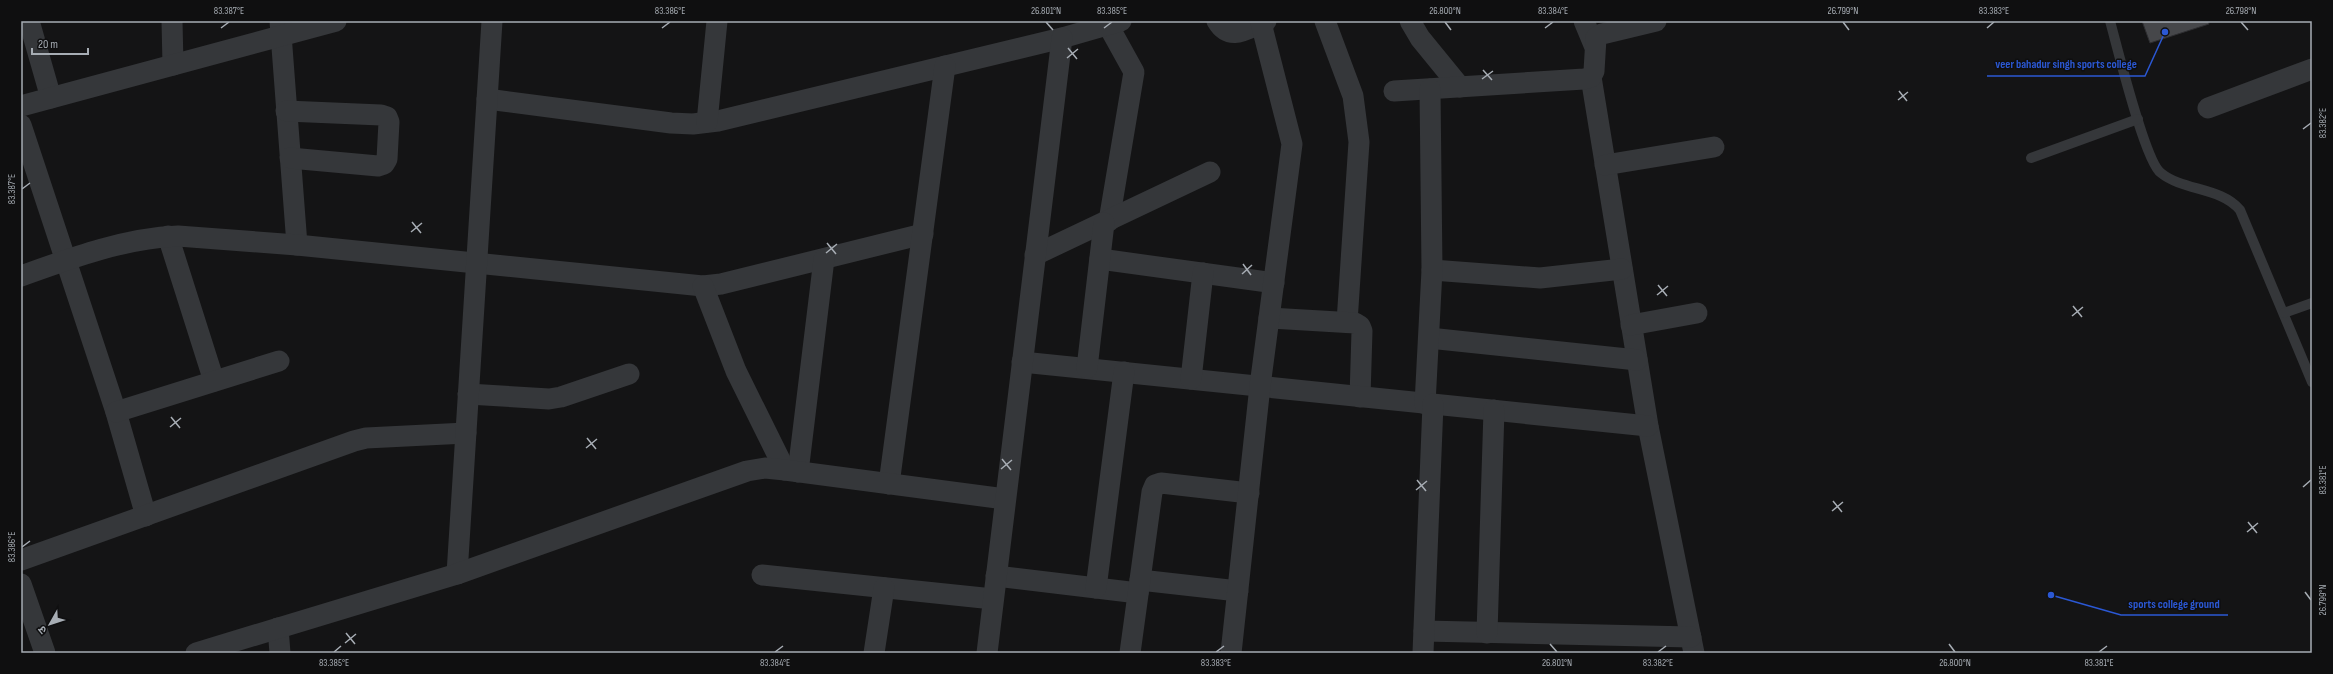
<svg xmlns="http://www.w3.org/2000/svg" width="2333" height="674" font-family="'Sofia Sans Condensed','Noto Sans Devanagari',sans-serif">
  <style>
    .building { fill: #46474a; stroke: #2e2e31 }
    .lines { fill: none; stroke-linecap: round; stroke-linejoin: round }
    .lane { stroke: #35373a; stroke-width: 10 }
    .street { stroke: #35373a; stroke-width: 21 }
    .ticks { fill: none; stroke: #a7adb4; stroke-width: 1.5 }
    .leader { fill: none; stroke: #2b58d4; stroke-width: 1.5 }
    .callout-dot { fill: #2b58d4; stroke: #0f0f10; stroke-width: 1.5 }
    .callout-label { font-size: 12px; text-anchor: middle; font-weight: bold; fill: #2b58d4; stroke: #0f0f10; stroke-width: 3; stroke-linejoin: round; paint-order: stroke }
    .neatline { fill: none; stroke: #a7adb4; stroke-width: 1.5 }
    .ticks-label { font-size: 10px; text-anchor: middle; fill: #a7adb4 }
  </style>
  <rect width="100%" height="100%" fill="#141415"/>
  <polygon class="building" points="2142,21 2208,21 2209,24 2150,43"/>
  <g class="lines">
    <g class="lane">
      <path d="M2110,21C2117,46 2145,162 2161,173C2183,191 2221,187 2240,210L2312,382"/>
      <polyline points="2031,158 2138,119"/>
      <polyline points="2284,313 2312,303"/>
    </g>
    <g class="street">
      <polyline points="29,21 51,98"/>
      <polyline points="172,21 173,65"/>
      <polyline points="280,21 297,245"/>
      <path d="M1217,21C1230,43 1248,28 1266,21"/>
      <polyline points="1325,21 1353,96 1359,142 1347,322"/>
      <polyline points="1410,21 1420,38 1460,87"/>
      <polyline points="1584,21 1594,45"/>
      <polyline points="1108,25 1134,72 1109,221"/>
      <polyline points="1591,77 1648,426 1694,653"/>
      <polyline points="1394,91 1584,79 1591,77 1594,71 1596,38 1602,34 1656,21"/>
      <polyline points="487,99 671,123 693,124 718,121 1062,38 1121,21"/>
      <polyline points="21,106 336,21"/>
      <polyline points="2208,108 2312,69"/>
      <polyline points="286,111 381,115 387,117 389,122 387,159 384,164 378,166 290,158"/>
      <polyline points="707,122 717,21"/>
      <polyline points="21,125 116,412 146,516"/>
      <polyline points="1605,165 1714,147"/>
      <polyline points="168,236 214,381"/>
      <polyline points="1035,255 1210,172"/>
      <polyline points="1100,259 1274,283"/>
      <polyline points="1432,270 1540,278 1622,269"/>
      <path d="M21,276C71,258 125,238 178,236L297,245L703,286L721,284L923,234"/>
      <polyline points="703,286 736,371 785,470"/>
      <polyline points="1269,318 1355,323 1360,326 1362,331 1360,397"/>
      <polyline points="1631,325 1697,313"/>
      <polyline points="1429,338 1637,360"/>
      <polyline points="1022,362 1648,426"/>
      <polyline points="1087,368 1104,223"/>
      <polyline points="1191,379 1203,273"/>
      <polyline points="468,394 549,399 561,397 629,374"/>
      <polyline points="1425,404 1432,270 1430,89"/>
      <polyline points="116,412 279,361"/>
      <polyline points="798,472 824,259"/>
      <polyline points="889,484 945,66"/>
      <polyline points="21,560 354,441 366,438 466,433"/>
      <polyline points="457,574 492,21"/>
      <polyline points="762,575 993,599"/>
      <polyline points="996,576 1138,593"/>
      <polyline points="1140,580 1238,591"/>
      <polyline points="21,584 45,653"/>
      <polyline points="1096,588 1124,372"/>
      <polyline points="278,628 280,653"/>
      <polyline points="1424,631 1691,637"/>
      <polyline points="1487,633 1494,410"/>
      <polyline points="196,653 457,574 747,471 765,468 785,470 1005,499"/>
      <polyline points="874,653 884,588"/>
      <polyline points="987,653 1062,38"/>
      <polyline points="1130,653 1152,492 1155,485 1161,483 1249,493"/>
      <polyline points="1231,653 1260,386 1292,144 1261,23"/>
      <polyline points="1423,653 1433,404"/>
    </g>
  </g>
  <path class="ticks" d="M1046,22L1053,30M1445,22L1451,30M1843,22L1849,30M2241,22L2248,30M221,28L229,22M662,28L670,22M1104,28L1112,22M1545,28L1553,22M1987,28L1994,22M1068,48L1077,59M1067,58L1078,49M1483,70L1492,80M1482,79L1493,71M1899,91L1907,101M1898,100L1908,92M2303,129L2311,123M22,189L30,183M412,222L421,233M411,232L422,223M827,243L836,254M826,253L837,244M1243,264L1251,275M1242,274L1252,265M1658,285L1667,296M1657,295L1668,286M2073,306L2082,317M2072,316L2083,307M171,417L180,428M170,427L181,418M587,438L596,449M586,448L597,439M1002,459L1011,470M1001,469L1012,460M1417,480L1426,491M2303,487L2311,480M1416,490L1427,481M1833,501L1842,512M1832,511L1843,502M2248,522L2257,533M2247,532L2258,523M22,547L30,541M2305,592L2311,600M346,633L355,644M345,643L356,634M1550,644L1557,652M1949,644L1955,652M334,652L341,646M775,652L783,646M1216,652L1224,646M1658,652L1666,646M2099,652L2107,646"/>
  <path class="leader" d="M2165 32L2145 76H1987M2051 595L2121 615H2228"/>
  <g class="callout-dot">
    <circle cx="2165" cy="32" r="4"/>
    <circle cx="2051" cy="595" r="4"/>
  </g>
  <g class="callout-label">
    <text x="2066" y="68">veer bahadur singh sports college</text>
    <text x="2174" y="608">sports college ground</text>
  </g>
  <rect width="2333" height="674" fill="none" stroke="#0f0f10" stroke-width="44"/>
  <g transform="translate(50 624) rotate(231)" stroke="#0f0f10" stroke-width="3" paint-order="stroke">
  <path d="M0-3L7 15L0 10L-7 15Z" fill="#a7adb4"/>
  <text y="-6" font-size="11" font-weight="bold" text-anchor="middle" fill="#a7adb4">उ</text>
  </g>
  <path d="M32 48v6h56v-6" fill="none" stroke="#a7adb4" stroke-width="2"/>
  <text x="38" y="48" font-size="12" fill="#a7adb4" stroke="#0f0f10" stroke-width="3" paint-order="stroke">20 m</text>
  <rect x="22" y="22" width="2289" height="630" class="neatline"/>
  <g class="ticks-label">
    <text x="229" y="14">83.387°E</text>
    <text x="670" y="14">83.386°E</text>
    <text x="1046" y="14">26.801°N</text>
    <text x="1112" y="14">83.385°E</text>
    <text x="1445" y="14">26.800°N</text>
    <text x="1553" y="14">83.384°E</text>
    <text x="1843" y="14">26.799°N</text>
    <text x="1994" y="14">83.383°E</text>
    <text x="2241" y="14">26.798°N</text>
    <text transform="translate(2322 123) rotate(-90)" y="4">83.382°E</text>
    <text transform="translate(11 189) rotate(-90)" y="4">83.387°E</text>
    <text transform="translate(2322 480) rotate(-90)" y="4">83.381°E</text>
    <text transform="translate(11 547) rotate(-90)" y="4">83.386°E</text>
    <text transform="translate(2322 600) rotate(-90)" y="4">26.799°N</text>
    <text x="334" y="666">83.385°E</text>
    <text x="775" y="666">83.384°E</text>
    <text x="1216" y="666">83.383°E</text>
    <text x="1557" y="666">26.801°N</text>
    <text x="1658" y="666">83.382°E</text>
    <text x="1955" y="666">26.800°N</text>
    <text x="2099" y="666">83.381°E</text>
  </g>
</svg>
